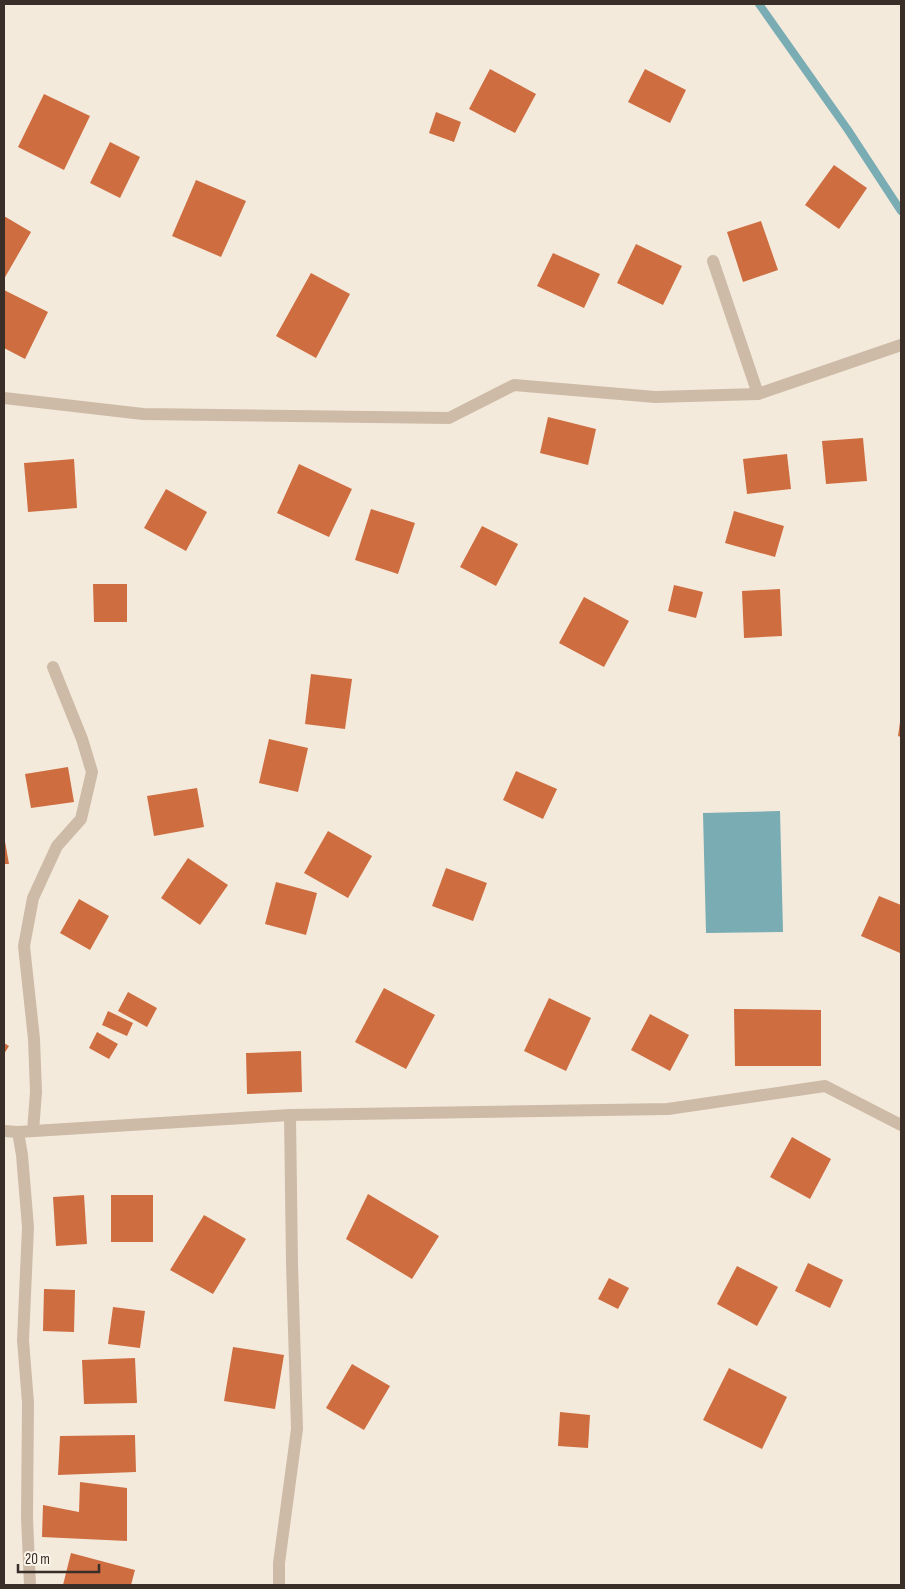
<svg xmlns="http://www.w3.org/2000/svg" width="905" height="1589" font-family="'Sofia Sans Condensed',sans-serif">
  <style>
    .water { fill: #79acb3 }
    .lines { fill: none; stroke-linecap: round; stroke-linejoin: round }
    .stream { stroke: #79acb3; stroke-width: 8 }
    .building { fill: #ce6d40 }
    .minor { stroke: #cdbba7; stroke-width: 12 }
  </style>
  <rect width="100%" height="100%" fill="#f4eadc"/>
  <polygon class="water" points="780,811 783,932 706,933 703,813"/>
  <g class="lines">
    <polyline class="stream" points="759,4 848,130 901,211"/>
  </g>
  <g class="building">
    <polygon points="490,69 536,94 515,133 469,109"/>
    <polygon points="645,69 686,90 670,123 628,102"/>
    <polygon points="44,94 90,116 64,170 18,147"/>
    <polygon points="436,112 461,122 454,142 429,133"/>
    <polygon points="110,142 140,157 120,198 90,183"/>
    <polygon points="834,165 867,188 839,229 805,205"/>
    <polygon points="196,180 246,201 221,257 172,236"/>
    <polygon points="4,216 31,232 4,279"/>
    <polygon points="761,221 778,270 743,282 727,232"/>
    <polygon points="636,244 682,266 663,305 617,283"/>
    <polygon points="553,253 600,274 584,308 537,286"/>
    <polygon points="311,273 350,294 316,358 276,336"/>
    <polygon points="4,290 48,312 25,359 4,348"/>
    <polygon points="548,417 596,429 588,465 540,453"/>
    <polygon points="863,438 867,481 826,484 822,441"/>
    <polygon points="787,454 791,489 747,494 743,459"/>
    <polygon points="74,459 77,508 28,512 24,463"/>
    <polygon points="299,464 352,489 329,537 277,513"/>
    <polygon points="166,489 207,512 186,551 144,528"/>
    <polygon points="371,509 415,523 398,574 355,560"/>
    <polygon points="734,511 784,526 775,557 725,543"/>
    <polygon points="482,526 518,544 496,586 460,567"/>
    <polygon points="93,584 127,584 127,622 94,622"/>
    <polygon points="674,585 703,592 696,618 668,611"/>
    <polygon points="780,589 782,636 744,638 742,591"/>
    <polygon points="584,597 629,621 604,667 559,643"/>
    <polygon points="311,674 352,679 345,729 305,724"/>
    <polygon points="900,722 901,722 901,737 898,736"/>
    <polygon points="269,739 308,748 298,792 259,783"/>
    <polygon points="68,767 74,802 31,808 25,774"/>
    <polygon points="516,771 557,789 543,819 503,800"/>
    <polygon points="197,788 204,827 154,836 147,796"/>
    <polygon points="328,831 372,856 348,898 304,873"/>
    <polygon points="4,836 9,864 4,864"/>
    <polygon points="188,858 228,885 200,925 161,898"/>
    <polygon points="446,868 487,883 473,921 432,906"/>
    <polygon points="276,882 317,893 306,935 265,924"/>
    <polygon points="879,896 901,905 900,953 861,936"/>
    <polygon points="79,899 109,916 90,950 60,933"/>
    <polygon points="384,988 435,1015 406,1069 355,1042"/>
    <polygon points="128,992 157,1008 147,1027 118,1011"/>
    <polygon points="549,998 591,1018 566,1071 524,1051"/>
    <polygon points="734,1009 821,1010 821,1066 735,1066"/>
    <polygon points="108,1011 133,1023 127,1036 102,1025"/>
    <polygon points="650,1014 689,1035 670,1071 631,1050"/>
    <polygon points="97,1032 118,1044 109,1059 89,1048"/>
    <polygon points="4,1043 9,1046 4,1054"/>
    <polygon points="301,1051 302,1092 247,1094 246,1053"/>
    <polygon points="792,1137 831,1159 810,1199 770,1177"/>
    <polygon points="368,1194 439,1236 412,1279 346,1239"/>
    <polygon points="84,1195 87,1244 56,1246 53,1197"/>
    <rect x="111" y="1195" width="42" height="47"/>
    <polygon points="204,1215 246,1239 213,1294 170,1270"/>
    <polygon points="808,1263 843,1280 830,1308 795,1291"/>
    <polygon points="737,1266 778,1287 757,1326 717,1304"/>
    <polygon points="609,1278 629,1288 618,1309 598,1299"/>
    <polygon points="44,1289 75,1290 74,1332 43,1331"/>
    <polygon points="113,1307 145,1311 140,1348 108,1344"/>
    <polygon points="233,1347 284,1355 275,1409 224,1401"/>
    <polygon points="135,1358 137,1403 84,1404 82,1360"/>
    <polygon points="352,1364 390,1386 364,1430 326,1408"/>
    <polygon points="729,1368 787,1397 762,1449 703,1420"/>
    <polygon points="560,1412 590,1415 588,1448 558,1446"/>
    <polygon points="135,1435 136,1472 58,1475 60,1436"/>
    <polygon points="80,1482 127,1488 127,1541 42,1537 43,1505 79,1512"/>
    <polygon points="71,1553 135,1570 131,1585 63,1585"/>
  </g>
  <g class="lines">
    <g class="minor">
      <polyline points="713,261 758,394"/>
      <polyline points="4,398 143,414 449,418 514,385 655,397 758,394 901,345"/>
      <polyline points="4,1131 18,1132 290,1115 668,1109 825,1086 901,1125"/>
      <polyline points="33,1131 36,1092 34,1039 24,946 33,898 57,846 81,819 92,772 82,739 53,667"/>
      <polyline points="18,1132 22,1155 28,1227 23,1340 28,1403 27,1518 30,1585"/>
      <polyline points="279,1585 279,1563 297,1429 292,1264 290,1115"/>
    </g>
  </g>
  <rect width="905" height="1589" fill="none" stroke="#392e28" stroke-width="10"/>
  <path d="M18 1564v8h81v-8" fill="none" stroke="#392e28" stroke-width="2.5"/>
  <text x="25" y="1564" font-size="15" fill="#392e28" stroke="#fbf4e9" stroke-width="4" paint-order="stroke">20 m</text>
</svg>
